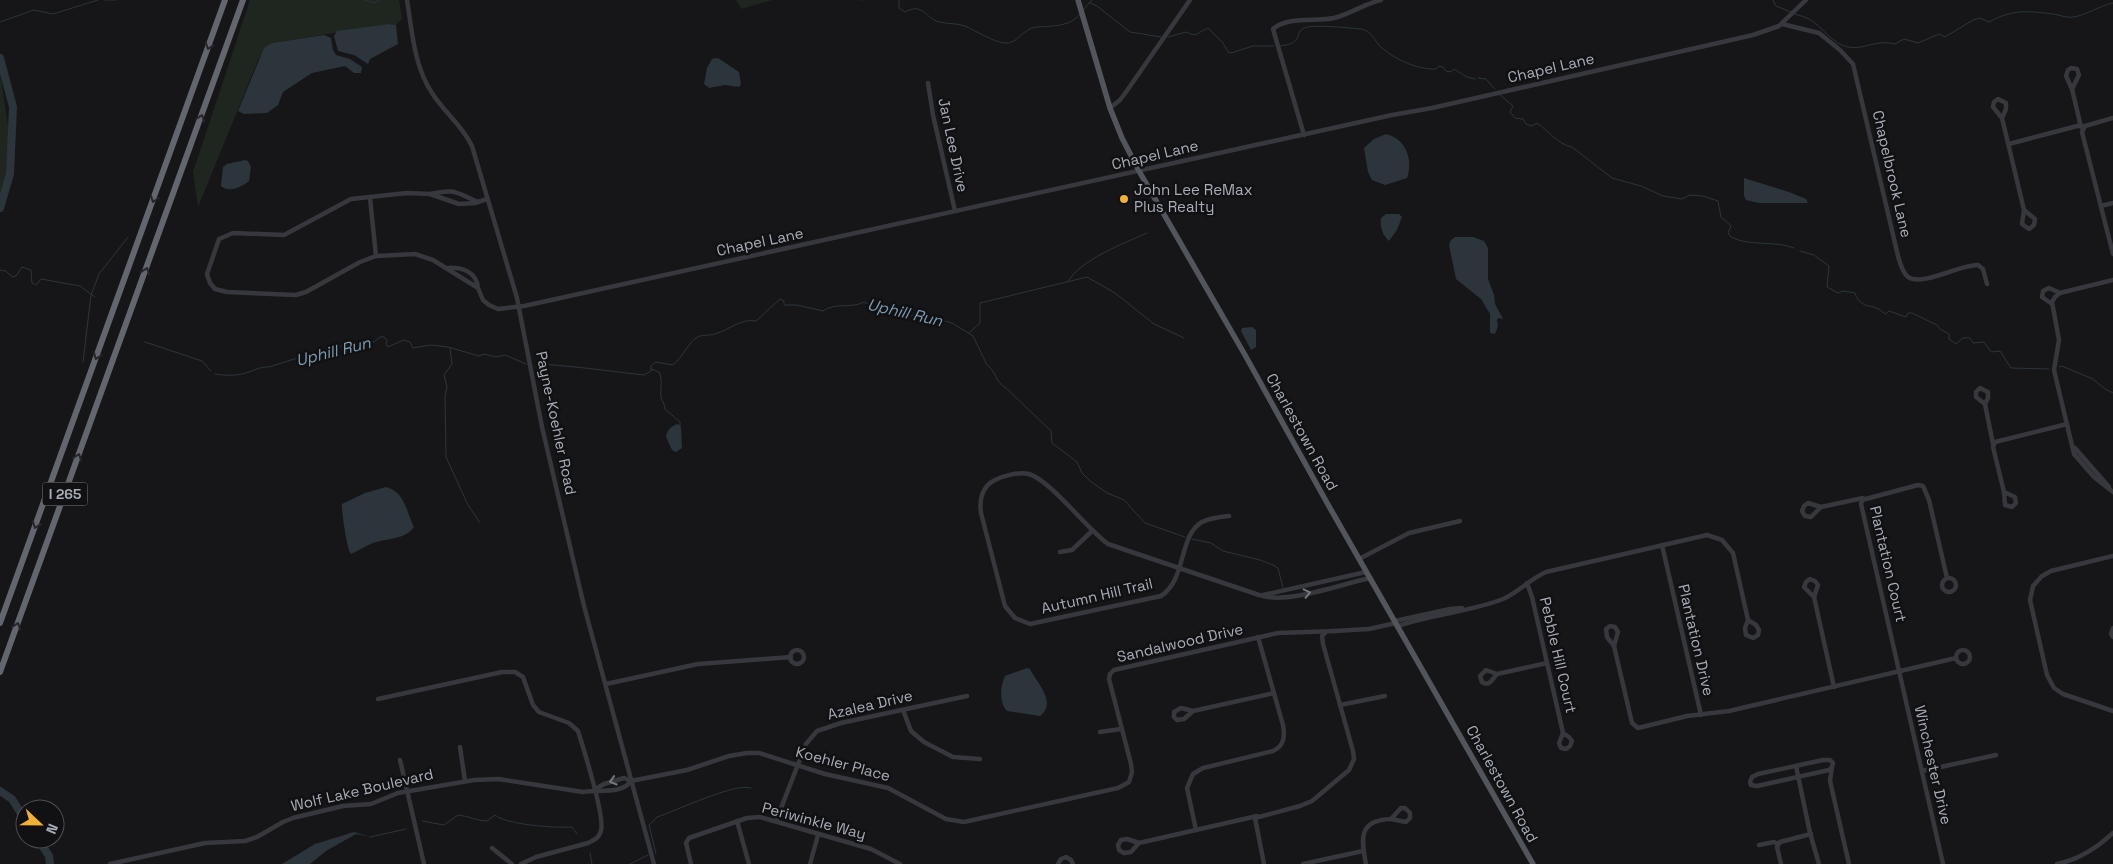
<svg xmlns="http://www.w3.org/2000/svg" width="2113" height="864" font-family="'Space Grotesk',sans-serif">
  <style>
    .green { fill: #1e261f }
    .water { fill: #2c353c }
    .lines { fill: none; stroke-linecap: round; stroke-linejoin: round }
    .stream { stroke: #2c353c; stroke-width: 1 }
    .river { stroke: #2c353c; stroke-width: 8 }
    .minor { stroke: #37383d; stroke-width: 4.5 }
    .major { stroke: #53555c; stroke-width: 5.5 }
    .highway { stroke: #63666e; stroke-width: 6 }
    .oneway { stroke: #26262a }
    .oneway2 { stroke: #757881 }
    .poi-dot { fill: #f2b134; stroke: #111113; stroke-width: 2 }
    .labels { text-anchor: middle; stroke-width: 5; stroke-linejoin: round; paint-order: stroke }
    .shield { fill: #111113; stroke: #7b7e86; stroke-width: 1 }
    .shield-label { font-size: 14px; font-weight: bold; fill: #a8adb8 }
    .street-label { font-size: 15px; fill: #a8adb8; stroke: #111113 }
    .poi-label { font-size: 15px; fill: #a8adb8; stroke: #111113; text-anchor: start }
    .water-label { font-size: 16px; font-style: italic; fill: #7f9bb3; stroke: #111113 }
  </style>
  <rect width="100%" height="100%" fill="#161618"/>
  <g class="green">
    <polygon points="250,0 399,0 402,19 396,25 389,24 272,43 259,58 198,207 193,172"/>
    <polygon points="736,0 772,0 741,9"/>
    <polygon points="0,72 12,153 0,200"/>
  </g>
  <g class="water">
    <polygon points="389,24 396,25 398,44 370,59 368,64 354,55 338,51 334,36 337,31"/>
    <polygon points="324,35 331,38 333,50 336,55 350,59 362,67 361,73 354,73 345,66 312,73 283,92 278,105 267,113 244,114 238,111 264,48 272,43"/>
    <polygon points="718,58 739,72 741,84 739,87 725,85 709,88 704,84 707,68 712,59"/>
    <path d="M1386,134C1407,139 1413,161 1407,178L1385,185L1372,180L1368,172L1364,148L1374,139Z"/>
    <path d="M245,160L248,161L251,167L249,181C242,187 229,193 221,186L223,167L227,164Z"/>
    <polygon points="1744,178 1789,192 1806,199 1808,203 1759,203 1746,200 1744,196"/>
    <path d="M1386,214H1399L1402,217L1397,230L1389,241C1382,235 1380,226 1381,218Z"/>
    <polygon points="1455,237 1473,237 1484,241 1488,248 1488,279 1494,295 1495,304 1503,319 1498,318 1497,321 1498,326 1495,334 1490,333 1490,314 1481,299 1456,279 1449,245 1451,240"/>
    <polygon points="1252,327 1256,330 1256,347 1251,350 1241,331 1242,328"/>
    <path d="M678,424L681,427L682,448L676,452L672,450L666,437C667,430 671,426 678,424Z"/>
    <path d="M386,487C405,492 406,511 414,527C405,540 387,538 373,543C365,546 358,551 351,554C347,550 341,508 342,504L365,493Z"/>
    <path d="M1027,668L1030,669C1036,682 1058,702 1040,716L1007,711C999,703 1000,686 1005,676Z"/>
    <polygon points="354,832 371,837 356,834 326,851 310,864 282,864 315,844"/>
  </g>
  <g class="lines">
    <g class="stream">
      <polyline points="105,0 116,0"/>
      <polyline points="365,0 374,3 380,0"/>
      <polyline points="861,0 862,0"/>
      <path d="M899,0V8L905,12C923,2 925,18 939,22C948,24 956,23 965,26C976,31 994,42 1004,43C1018,45 1022,28 1037,27C1052,26 1070,27 1080,14"/>
      <polyline points="1773,0 1776,6 1791,12"/>
      <polyline points="1090,3 1097,6 1130,32 1161,37"/>
      <polyline points="1084,9 1092,0"/>
      <path d="M1794,14C1799,15 1805,17 1809,19C1823,27 1832,44 1848,47C1865,50 1876,39 1895,44L1904,39L1918,43L1939,34L1945,37L1973,20L1980,18L1989,22C2013,9 2027,11 2053,14C2060,15 2066,18 2073,17C2088,15 2098,6 2113,3"/>
      <polyline points="0,22 34,10 53,14 98,0"/>
      <path d="M1168,37L1186,32C1197,38 1198,32 1208,28L1223,43L1228,52L1231,53L1253,46H1274"/>
      <path d="M1279,46C1305,44 1294,32 1304,28C1312,24 1351,28 1361,29C1371,31 1373,37 1378,44C1391,58 1417,70 1436,69L1439,66L1443,67L1446,71L1451,72L1454,69L1467,77L1475,79"/>
      <polyline points="1478,78 1486,79 1495,89"/>
      <path d="M1500,95L1513,106L1510,112L1515,118L1523,119L1526,124L1532,126L1537,123C1549,131 1557,144 1572,147L1612,178L1641,186L1663,196L1682,199L1690,195L1703,196L1718,201L1721,217L1731,226L1728,233L1731,237C1750,247 1775,240 1794,248"/>
      <path d="M1800,251L1814,255L1829,266L1827,287L1838,293L1843,291L1855,293C1858,303 1865,306 1874,307C1878,308 1882,312 1886,314L1889,311L1906,317L1908,313H1912L1937,325L1940,329L1949,334V339L1956,344L1963,338H1970L1973,343L1984,342L1991,352L2000,351L2011,368L2049,369"/>
      <polyline points="0,270 6,271 12,277 16,276 22,267 31,270 32,283 36,285 41,279 80,286 95,297"/>
      <path d="M1068,282C1079,260 1125,243 1147,233"/>
      <polyline points="969,333 980,323 980,303 1087,277 1115,293 1154,324 1184,338"/>
      <polyline points="145,342 202,361 211,371"/>
      <polyline points="450,348 452,364 444,375 447,387 445,397 446,457 468,505 480,523"/>
      <polyline points="83,362 91,295 99,274 128,237"/>
      <path d="M536,366L542,364L576,367L644,375L651,371V366L655,362L673,365C683,357 686,346 696,338C701,334 709,336 715,334C729,330 741,318 756,321L780,299L784,301V305H797L823,311C835,302 851,309 864,302L875,307L893,309L909,316L920,314L952,323L973,336L987,365C997,372 994,381 1006,388L1051,431L1052,443L1077,462L1082,473L1090,481L1107,493L1124,500L1145,523L1185,537"/>
      <polyline points="2059,367 2062,366 2093,379 2105,389 2113,393"/>
      <path d="M651,369L659,372C663,380 660,389 661,397C662,402 665,404 665,409L680,422V426"/>
      <path d="M215,374C227,376 238,376 249,372C257,369 260,367 269,367C288,361 358,338 374,342L380,337H384L387,340L386,344L388,347L403,340L410,342L413,348L431,345L448,347L479,356L484,354L496,357L505,355L526,364"/>
      <polyline points="1192,539 1211,543 1223,551 1260,560 1273,565 1278,568 1283,588"/>
      <path d="M422,821L444,825L458,815C469,816 477,821 487,821L495,815C507,825 555,828 572,827L577,834"/>
      <polyline points="370,837 406,829"/>
      <polyline points="590,853 592,864"/>
      <path d="M656,854L649,825L657,817C676,811 736,782 751,788"/>
      <polyline points="630,864 648,855"/>
    </g>
    <g class="river">
      <polyline points="0,58 13,107 10,174 0,208"/>
      <polyline points="0,791 12,799 25,820"/>
      <polyline points="38,839 49,856 50,864"/>
    </g>
    <g class="minor">
      <path d="M407,0C412,31 414,66 432,93C444,112 462,125 472,146L517,298L542,427L584,606L654,864"/>
      <path d="M1782,24L1819,33L1840,50L1853,64L1898,256C1900,263 1902,272 1908,277C1922,287 1961,264 1978,265L1983,269L1987,284"/>
      <polygon points="2071,68 2077,69 2079,75 2072,89 2066,76 2068,70"/>
      <polyline points="928,83 933,115 955,211"/>
      <polyline points="2072,89 2081,127"/>
      <polygon points="1998,99 2006,103 2006,109 2002,118 1993,107 1994,102"/>
      <polyline points="1110,108 1120,100 1126,92 1190,0"/>
      <polyline points="2002,118 2024,210"/>
      <polyline points="2113,118 2085,126 2082,132 2113,254"/>
      <path d="M1304,135L1273,29C1288,16 1316,22 1334,18C1350,14 1364,4 1381,0"/>
      <polyline points="2009,144 2081,125"/>
      <path d="M430,194C456,188 456,193 478,202"/>
      <polyline points="370,198 376,256"/>
      <polyline points="487,199 475,203 459,204 430,194 407,193 351,199 284,235 233,233 219,239 207,274 210,283 215,289 227,292 296,295 306,292 360,262 376,256 415,254 433,260 478,288 483,300 489,305 498,309 524,306 1392,115 1432,108 1753,35 1779,26 1806,0"/>
      <polyline points="2101,206 2113,203"/>
      <polygon points="2024,210 2035,219 2034,225 2029,229 2022,224"/>
      <path d="M448,268C462,267 477,272 478,288"/>
      <polyline points="2113,280 2060,293 2055,297 2052,302 2059,340 2054,370 2074,454 2094,477 2113,492"/>
      <polyline points="2052,304 2042,297 2043,291 2049,288 2060,293"/>
      <polygon points="1980,388 1988,392 1988,398 1985,404 1976,397 1976,392"/>
      <polyline points="1985,404 1993,444"/>
      <polyline points="2075,448 2109,487"/>
      <polyline points="2004,492 1993,447 1995,442 2067,424"/>
      <polygon points="2004,492 2015,497 2016,503 2012,507 2005,505"/>
      <polygon points="1808,503 1821,507 1811,517 1805,516 1802,511 1804,506"/>
      <polyline points="1821,507 1863,498"/>
      <path d="M1229,516C1220,517 1210,518 1202,522C1178,536 1187,579 1161,596L1030,624L1015,618L1005,606L981,513C979,500 982,486 995,480C1005,475 1019,472 1029,474C1050,480 1087,529 1108,544L1259,595C1285,605 1342,584 1370,578"/>
      <polyline points="1662,545 1701,715"/>
      <polyline points="1060,552 1072,550 1092,531"/>
      <polyline points="2113,556 2051,571 2042,576 2033,586 2030,600 2047,675 2054,688 2063,694 2113,711"/>
      <polyline points="1359,559 1409,533 1460,521"/>
      <circle cx="1949" cy="585" r="7"/>
      <polygon points="1810,579 1815,581 1818,585 1814,597 1804,587 1806,582"/>
      <polyline points="1527,583 1532,597 1563,733"/>
      <polyline points="1263,595 1366,572"/>
      <polyline points="1814,597 1834,687"/>
      <polygon points="1748,620 1756,625 1759,630 1758,635 1753,638 1746,635 1745,628"/>
      <polyline points="1395,621 1450,609 1462,608"/>
      <path d="M1398,626C1432,614 1470,612 1503,599C1519,592 1530,579 1546,572L1707,535L1722,540L1733,553L1748,620"/>
      <polygon points="1610,626 1615,627 1618,632 1614,646 1607,637 1606,629"/>
      <polyline points="2113,628 2111,634 2113,637"/>
      <polyline points="1334,631 1369,629 1396,623"/>
      <polyline points="1614,646 1632,723 1638,728 1687,716 1729,711 1956,658"/>
      <circle cx="1963" cy="657" r="7"/>
      <circle cx="797" cy="657" r="7"/>
      <path d="M1486,670L1497,674C1492,679 1490,687 1482,682L1480,676Z"/>
      <polyline points="1497,674 1547,663"/>
      <polyline points="606,684 698,664 791,657"/>
      <path d="M378,699L502,672H515L523,677L533,705L539,712L569,723L578,731C583,747 605,816 601,830C600,837 595,840 588,843L536,857L521,864"/>
      <polyline points="1340,705 1385,696"/>
      <polygon points="1181,708 1193,711 1184,719 1177,720 1174,717 1174,712"/>
      <polyline points="903,710 911,731 924,742 953,757 980,759"/>
      <polyline points="1193,711 1274,693"/>
      <polyline points="1100,732 1121,729"/>
      <polygon points="1563,733 1569,737 1572,741 1570,746 1566,749 1561,748 1559,743"/>
      <polyline points="460,747 465,781"/>
      <polyline points="400,760 424,864"/>
      <polygon points="1823,760 1830,760 1833,763 1832,767 1829,770 1757,786 1751,785 1750,782 1752,777 1758,774"/>
      <polyline points="1796,766 1810,833 1819,864"/>
      <polyline points="1832,767 1830,781 1849,864"/>
      <polyline points="1922,771 1996,755"/>
      <polyline points="631,781 687,770 729,756 747,753 759,753 825,774 888,788 946,819 964,822 982,818 1118,788 1129,782 1132,772 1131,764 1109,679 1110,674 1114,670 1278,633 1336,631"/>
      <polyline points="594,790 604,784 624,778 631,781"/>
      <polygon points="1401,808 1405,808 1410,813 1410,818 1406,822 1391,819"/>
      <polyline points="737,821 749,864"/>
      <polyline points="776,821 806,744 817,731 841,723 967,696"/>
      <path d="M1196,830L1187,788L1193,774L1203,768L1273,751C1284,746 1285,737 1283,725L1258,637"/>
      <polygon points="1127,839 1139,843 1131,852 1124,853 1119,850 1118,845 1121,840"/>
      <polyline points="1139,843 1257,816"/>
      <polyline points="1759,845 1774,842 1778,844"/>
      <polyline points="492,848 512,864"/>
      <path d="M110,864L205,843L245,841L257,837L283,822L293,818L343,806L371,804L398,793L474,780L498,779L583,792C597,789 622,795 631,781"/>
      <polyline points="691,864 686,843 689,838 747,818 760,817 871,849 900,864"/>
      <polyline points="810,864 818,835"/>
      <polyline points="1058,864 1061,859 1066,857 1071,860 1073,864"/>
      <polyline points="1264,864 1255,818 1300,806 1312,801 1349,770 1354,759 1353,751 1323,644 1322,636 1326,632"/>
      <polyline points="1303,864 1363,851"/>
      <path d="M1366,864C1361,839 1358,820 1391,819"/>
      <polyline points="1781,864 1777,847 1780,842 1811,834"/>
      <polyline points="1943,864 1861,504 1862,500 1918,485 1923,486 1929,500 1947,578"/>
      <path d="M2057,864C2078,860 2098,847 2113,833"/>
    </g>
    <polyline class="major" points="1078,0 1110,108 1122,138 1139,171 1245,355 1326,501 1533,864"/>
    <g class="highway">
      <polyline points="0,623 225,0"/>
      <polyline points="0,672 243,0"/>
    </g>
  </g>
  <defs><path id="oneway-chevron" d="M-2-3.5L2.5 0L-2 3.5" fill="none" stroke-width="1.6" stroke-linecap="round" stroke-linejoin="round" transform="scale(1.25)"/></defs>
  <g class="oneway">
    <use href="#oneway-chevron" transform="translate(209 46) rotate(109)"/>
    <use href="#oneway-chevron" transform="translate(201 118) rotate(-70)"/>
    <use href="#oneway-chevron" transform="translate(154 199) rotate(110)"/>
    <use href="#oneway-chevron" transform="translate(146 271) rotate(-70)"/>
    <use href="#oneway-chevron" transform="translate(97 356) rotate(110)"/>
    <use href="#oneway-chevron" transform="translate(78 457) rotate(-70)"/>
    <use href="#oneway-chevron" transform="translate(36 525) rotate(110)"/>
    <use href="#oneway-chevron" transform="translate(17 626) rotate(-70)"/>
  </g>
  <g class="oneway2">
    <use href="#oneway-chevron" transform="translate(1307 593) rotate(-13)"/>
    <use href="#oneway-chevron" transform="translate(613 781) rotate(163)"/>
  </g>
  <circle class="poi-dot" cx="1124" cy="199" r="5"/>
  <g class="labels">
    <rect class="shield" x="42.5" y="482.5" width="45" height="23" rx="4"/>
    <g class="shield-label">
      <text x="65" y="499">I 265</text>
    </g>
    <g class="street-label">
      <text transform="translate(1551 68) rotate(-13)" y="5">Chapel Lane</text>
      <text transform="translate(953 145) rotate(78)" y="5">Jan Lee Drive</text>
      <text transform="translate(1155 155) rotate(-13)" y="5">Chapel Lane</text>
      <text transform="translate(1892 174) rotate(77)" y="5">Chapelbrook Lane</text>
      <text transform="translate(760 242) rotate(-12)" y="5">Chapel Lane</text>
      <text transform="translate(556 423) rotate(78)" y="5">Payne-Koehler Road</text>
      <text transform="translate(1302 432) rotate(61)" y="5">Charlestown Road</text>
      <text transform="translate(1888 564) rotate(77)" y="5">Plantation Court</text>
      <text transform="translate(1097 596) rotate(-13)" y="5">Autumn Hill Trail</text>
      <text transform="translate(1696 640) rotate(77)" y="5">Plantation Drive</text>
      <text transform="translate(1180 643) rotate(-13)" y="5">Sandalwood Drive</text>
      <text transform="translate(1558 655) rotate(77)" y="5">Pebble Hill Court</text>
      <text transform="translate(870 705) rotate(-13)" y="5">Azalea Drive</text>
      <text transform="translate(843 764) rotate(15)" y="5">Koehler Place</text>
      <text transform="translate(1933 765) rotate(77)" y="5">Winchester Drive</text>
      <text transform="translate(1502 784) rotate(61)" y="5">Charlestown Road</text>
      <text transform="translate(362 790) rotate(-13)" y="5">Wolf Lake Boulevard</text>
      <text transform="translate(814 821) rotate(15)" y="5">Periwinkle Way</text>
    </g>
    <g class="poi-label">
      <text x="1134" y="195">John Lee ReMax<tspan x="1134" dy="17">Plus Realty</tspan></text>
    </g>
    <g class="water-label">
      <text transform="translate(905 312) rotate(13)" y="6">Uphill Run</text>
      <text transform="translate(333 351) rotate(-14)" y="6">Uphill Run</text>
    </g>
  </g>
  <g transform="translate(40 824) rotate(112)"><circle r="24" fill="#111113" stroke="#4d4f55"/>
  <path d="M0-4L9 19L0 12L-9 19Z" fill="#f2b134"/>
  <text y="-8" font-size="14" font-weight="bold" text-anchor="middle" fill="#a8adb8">N</text>
  </g>
</svg>
